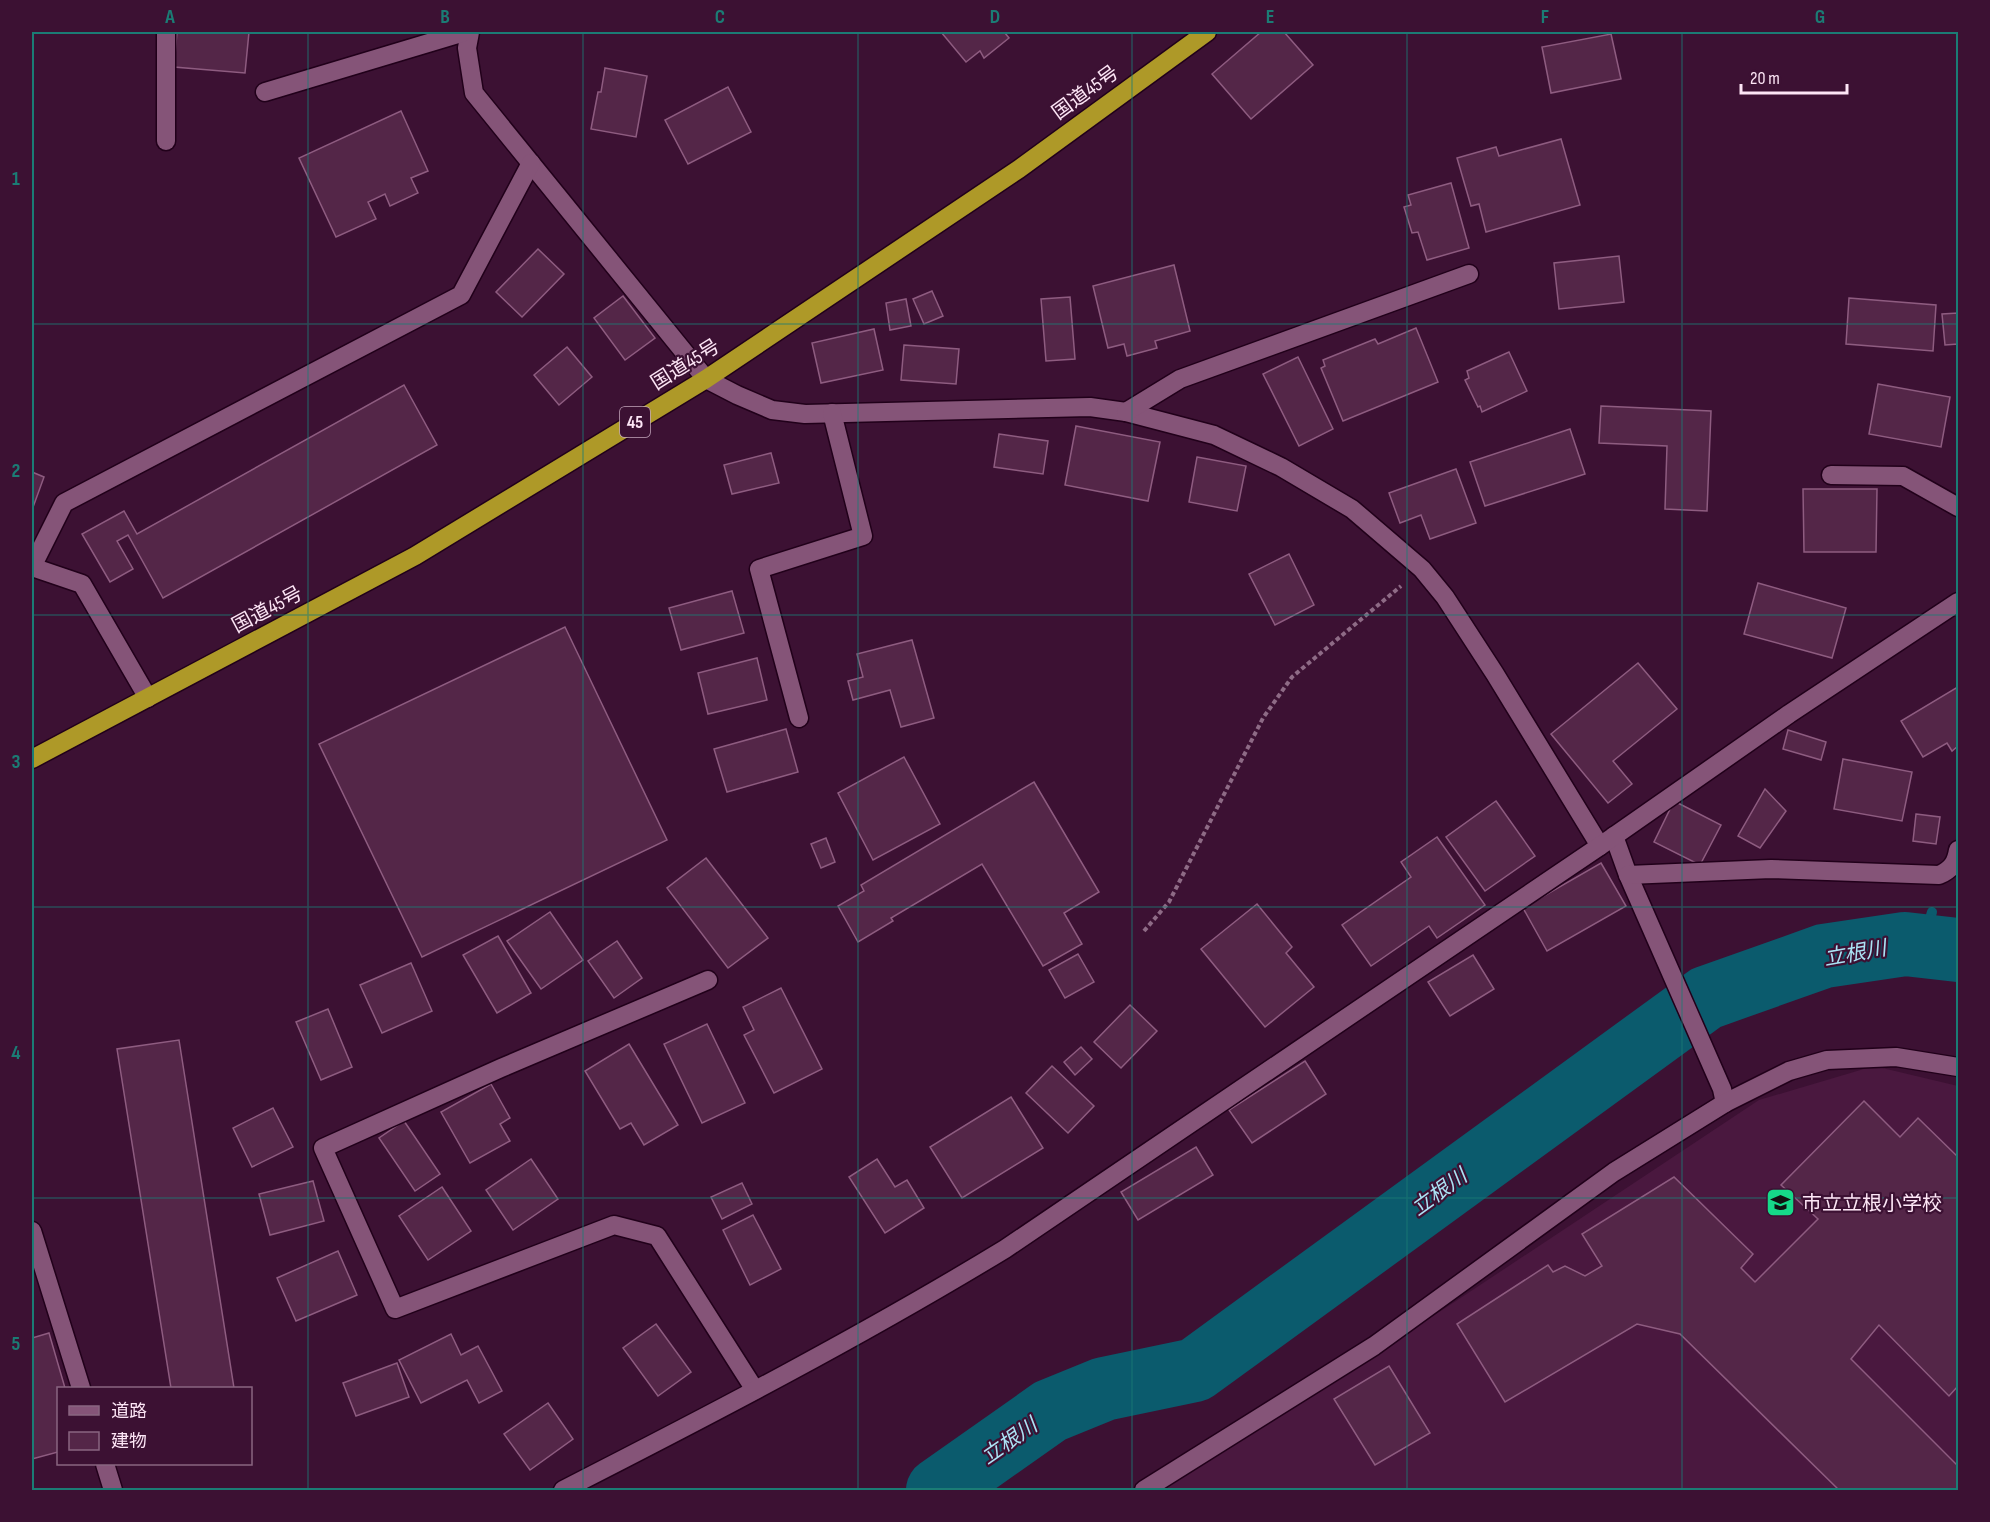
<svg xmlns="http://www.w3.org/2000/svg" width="1990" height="1522" font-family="'Sofia Sans Condensed','Noto Sans JP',sans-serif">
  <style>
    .built { fill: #4a183f }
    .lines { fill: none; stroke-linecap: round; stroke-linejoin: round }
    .stream { stroke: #0b5b6d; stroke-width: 10 }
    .river { stroke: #0b5b6d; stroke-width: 64 }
    .building { fill: #542648; stroke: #8e5c80; stroke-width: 1.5 }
    .minor-casing { stroke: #21001a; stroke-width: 21 }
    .highway-casing { stroke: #21001a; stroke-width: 21 }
    .path { stroke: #8e6b86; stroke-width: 4; stroke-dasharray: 4.5 3; stroke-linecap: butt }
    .minor { stroke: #855478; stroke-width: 18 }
    .highway { stroke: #ae9928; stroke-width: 18 }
    .grid { fill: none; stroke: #1b7c75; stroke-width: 1.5; stroke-opacity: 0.55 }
    .labels { text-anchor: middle; stroke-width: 4.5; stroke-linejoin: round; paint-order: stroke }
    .shield { fill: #3c1133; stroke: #c3a6bc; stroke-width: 1.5 }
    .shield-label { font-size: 18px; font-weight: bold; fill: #fde6f6 }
    .street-label { font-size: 20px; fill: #fde6f6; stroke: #3c1133 }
    .poi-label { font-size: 20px; fill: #fde6f6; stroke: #3c1133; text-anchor: start }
    .water-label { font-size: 21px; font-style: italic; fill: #abe3f4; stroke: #3c1133 }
    .neatline { fill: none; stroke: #1b7c75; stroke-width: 2 }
    .grid-label { font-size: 20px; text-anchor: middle; font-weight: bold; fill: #1b7c75 }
  </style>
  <rect width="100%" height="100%" fill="#3c1133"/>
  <polygon class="built" points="1874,1066 1958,1086 1958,1490 1167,1490 1165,1487 1450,1305 1759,1100"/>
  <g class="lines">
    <polyline class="stream" points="1922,946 1932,912"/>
    <polyline class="river" points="938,1490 1050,1411 1104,1389 1195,1370 1706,998 1824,956 1905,944 1958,950"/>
  </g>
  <g class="building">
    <polygon points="177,32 249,32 245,73 174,67"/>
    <polygon points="941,32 1006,32 1005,33 1009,38 984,58 980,51 966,62"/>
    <polygon points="1261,32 1284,32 1313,65 1251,119 1212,74"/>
    <polygon points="1611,34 1621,79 1551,93 1542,47"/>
    <polygon points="605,68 647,76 636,137 591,129 598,92 601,92"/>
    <polygon points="728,87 751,132 688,164 665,120"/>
    <polygon points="401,111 428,171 411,178 418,193 390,206 385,194 368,202 376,219 336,237 299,158"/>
    <polygon points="1561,139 1580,205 1486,232 1479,204 1471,206 1457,158 1496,147 1499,156"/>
    <polygon points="1451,183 1469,248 1427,260 1418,232 1412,233 1404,207 1411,205 1408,195"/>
    <polygon points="538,249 564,274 522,317 496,292"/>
    <polygon points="1619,256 1624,302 1559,309 1554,263"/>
    <polygon points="1174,265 1190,331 1155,341 1157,348 1127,356 1124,344 1108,348 1093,286"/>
    <polygon points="932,291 943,316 924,324 913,299"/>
    <polygon points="623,296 655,338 625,360 594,318"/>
    <polygon points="1070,297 1075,359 1046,361 1041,299"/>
    <polygon points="1849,298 1936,305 1933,351 1846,344"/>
    <polygon points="906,299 911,326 890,330 886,303"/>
    <polygon points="1958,313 1958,344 1945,345 1942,314"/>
    <polygon points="1416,328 1438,382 1343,421 1321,368 1325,366 1323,360 1375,339 1378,344"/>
    <polygon points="874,329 883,370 821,383 812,343"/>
    <polygon points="904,345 959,349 956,384 901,380"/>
    <polygon points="567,347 592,377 559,405 534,375"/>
    <polygon points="1509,352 1527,391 1482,412 1480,406 1478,407 1465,380 1469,378 1467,371"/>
    <polygon points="1298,357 1333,429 1299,446 1263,374"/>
    <polygon points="1878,384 1950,397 1941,447 1869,434"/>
    <polygon points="404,385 437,445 163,598 128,535 117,541 133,569 110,582 82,534 124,511 137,534"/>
    <polygon points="1601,406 1711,411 1707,511 1665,509 1667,446 1599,443"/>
    <polygon points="1076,426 1160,442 1148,501 1065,485"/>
    <polygon points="1570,429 1585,474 1485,506 1470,462"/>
    <polygon points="999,434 1048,441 1043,474 994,467"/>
    <polygon points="771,453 779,483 732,494 724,465"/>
    <polygon points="1197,457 1246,466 1237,511 1189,502"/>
    <polygon points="1456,469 1476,523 1430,539 1421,515 1400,523 1389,493"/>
    <polygon points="32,472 44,477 32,510"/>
    <polygon points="1803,489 1877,489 1876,552 1804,552"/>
    <polygon points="1289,554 1314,605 1275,625 1249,574"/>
    <polygon points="1758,583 1846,608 1832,658 1744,634"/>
    <polygon points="732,591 744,633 681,650 669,608"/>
    <polygon points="565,627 667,840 422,957 319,744"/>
    <polygon points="912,640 934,718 901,727 890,690 853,700 848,681 863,677 857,654"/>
    <polygon points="757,658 767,700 708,714 698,673"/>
    <polygon points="1638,663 1677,709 1613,761 1632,784 1608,803 1551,734"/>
    <polygon points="1956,688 1958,692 1958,746 1952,751 1947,743 1923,757 1901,721"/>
    <polygon points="786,729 798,772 727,792 714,749"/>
    <polygon points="1788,730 1826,742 1821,760 1783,749"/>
    <polygon points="904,757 940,824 873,860 838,793"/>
    <polygon points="1843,759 1912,772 1902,821 1834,809"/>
    <polygon points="1034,782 1099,892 1064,913 1082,944 1043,966 982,864 891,918 893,921 858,942 838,906 864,891 861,885"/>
    <polygon points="1765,789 1786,811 1760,848 1738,836"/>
    <polygon points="1496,801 1535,856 1485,891 1446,837"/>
    <polygon points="1674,801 1721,825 1700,865 1654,842"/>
    <polygon points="1916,814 1940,817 1936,844 1913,841"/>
    <polygon points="1437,837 1485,905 1437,938 1429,926 1371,966 1342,925 1411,877 1401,862"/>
    <polygon points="826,838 835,862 821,868 811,844"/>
    <polygon points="706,858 768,938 728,968 667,888"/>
    <polygon points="1601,863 1626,906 1547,951 1523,908"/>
    <polygon points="1257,904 1292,947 1286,953 1314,987 1265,1027 1201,949"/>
    <polygon points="550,912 583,960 541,989 507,941"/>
    <polygon points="498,936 531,993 497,1013 463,955"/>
    <polygon points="617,941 642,978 614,998 588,961"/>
    <polygon points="1078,954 1094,982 1065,998 1049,970"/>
    <polygon points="1473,955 1494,989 1450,1016 1428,982"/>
    <polygon points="411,963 432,1011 382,1033 360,985"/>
    <polygon points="781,988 822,1069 774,1093 744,1035 754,1030 743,1007"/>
    <polygon points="1130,1005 1157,1031 1121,1068 1094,1042"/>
    <polygon points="328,1009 352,1067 321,1080 296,1022"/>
    <polygon points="707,1024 745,1103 702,1123 664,1044"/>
    <polygon points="179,1040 234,1388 171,1388 117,1049"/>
    <polygon points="629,1044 678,1125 644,1145 631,1123 620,1129 585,1071"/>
    <polygon points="1081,1047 1092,1059 1075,1075 1064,1062"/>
    <polygon points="1305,1061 1326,1094 1252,1143 1229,1110"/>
    <polygon points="1052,1066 1094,1106 1068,1133 1026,1093"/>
    <polygon points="491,1084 510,1118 500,1124 510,1141 470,1163 441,1112"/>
    <polygon points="1011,1097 1043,1148 962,1198 930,1147"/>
    <polygon points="1864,1101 1900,1137 1918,1118 1958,1157 1958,1386 1949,1396 1879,1325 1851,1359 1958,1466 1958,1490 1839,1490 1680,1334 1637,1324 1505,1402 1457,1324 1548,1265 1553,1272 1565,1266 1585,1276 1602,1266 1582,1234 1674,1177 1753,1254 1741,1268 1755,1282 1818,1219 1781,1185"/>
    <polygon points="273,1108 293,1147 252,1167 233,1128"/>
    <polygon points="404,1121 440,1174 415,1191 379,1138"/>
    <polygon points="1196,1147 1213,1175 1138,1220 1121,1192"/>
    <polygon points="531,1159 558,1199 513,1230 486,1190"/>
    <polygon points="877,1159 895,1187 907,1180 924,1208 885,1233 849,1177"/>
    <polygon points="313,1181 324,1221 270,1235 259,1194"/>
    <polygon points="742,1183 752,1204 722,1219 711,1197"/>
    <polygon points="442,1187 471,1231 428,1260 399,1216"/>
    <polygon points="753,1215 781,1269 750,1285 723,1230"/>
    <polygon points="338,1251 357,1295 296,1321 277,1278"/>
    <polygon points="656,1324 691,1372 658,1396 623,1348"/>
    <polygon points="49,1333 65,1388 58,1388 58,1452 32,1459 32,1338"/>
    <polygon points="451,1334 461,1355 478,1346 502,1391 479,1403 467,1380 421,1403 399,1360"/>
    <polygon points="397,1363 409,1397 356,1416 343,1383"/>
    <polygon points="1389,1366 1430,1433 1375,1465 1334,1399"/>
    <polygon points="548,1403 573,1439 530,1470 504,1434"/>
  </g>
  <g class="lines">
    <defs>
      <g id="minor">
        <polyline points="470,32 467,48 474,93 706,379 737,395 772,410 805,414 1090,407 1126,412 1214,435 1281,467 1352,509 1422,569 1445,597 1495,674 1600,846"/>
        <polyline points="265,92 465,32"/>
        <polyline points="166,141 166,32"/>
        <polyline points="1126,412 1180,379 1469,274"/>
        <polyline points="1831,475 1903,476 1958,507"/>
        <polyline points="32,567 64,503 461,295 531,163"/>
        <polyline points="32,567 82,584 148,698"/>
        <polyline points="799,718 759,569 863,536 832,413"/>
        <polyline points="1614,836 1628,875 1722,1089 1725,1103"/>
        <path d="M1628,875L1771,869L1939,875C1951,870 1956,863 1958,850"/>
        <polyline points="708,980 501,1068 323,1148 395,1309 614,1225 657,1236 755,1390"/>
        <polyline points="32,1231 81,1388"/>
        <polyline points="105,1464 113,1490"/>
        <path d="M563,1490C712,1414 862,1336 1005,1249L1600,846L1789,714L1958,602"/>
        <polyline points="1144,1490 1374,1346 1614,1172 1725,1103 1789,1071 1827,1060 1896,1057 1958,1067"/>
      </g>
      <polyline id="highway" points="32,759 415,556 706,379 1019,169 1207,32"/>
    </defs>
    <use href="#minor" class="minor-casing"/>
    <use href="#highway" class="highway-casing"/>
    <polyline class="path" points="1144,931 1169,902 1263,718 1292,677 1401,586"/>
    <use href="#minor" class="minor"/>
    <use href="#highway" class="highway"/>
  </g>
  <path class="grid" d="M308,32V1490M583,32V1490M858,32V1490M1132,32V1490M1407,32V1490M1682,32V1490M32,324H1958M32,615H1958M32,907H1958M32,1198H1958"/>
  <defs>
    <symbol id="school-square" viewBox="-11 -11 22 22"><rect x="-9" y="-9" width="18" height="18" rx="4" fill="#16d989" stroke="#3c1133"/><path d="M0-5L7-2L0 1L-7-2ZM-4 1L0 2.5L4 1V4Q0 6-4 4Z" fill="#111"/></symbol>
  </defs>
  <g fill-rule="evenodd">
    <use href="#school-square" x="1764" y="1186" width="33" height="33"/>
  </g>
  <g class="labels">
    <rect class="shield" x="620" y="407" width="30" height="30" rx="4.5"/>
    <g class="shield-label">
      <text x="635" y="428">45</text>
    </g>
    <g class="street-label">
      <text transform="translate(1085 92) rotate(-36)" y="7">国道45号</text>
      <text transform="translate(685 364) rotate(-32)" y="7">国道45号</text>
      <text transform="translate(267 609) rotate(-28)" y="7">国道45号</text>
    </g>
    <g class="poi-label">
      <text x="1802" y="1210">市立立根小学校</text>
    </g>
    <g class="water-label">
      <text transform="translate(1855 953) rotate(-10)" y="7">立根川</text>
      <text transform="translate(1439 1192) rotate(-36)" y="7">立根川</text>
      <text transform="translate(1009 1441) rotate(-35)" y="7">立根川</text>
    </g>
  </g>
  <rect width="1990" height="1522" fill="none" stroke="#3c1133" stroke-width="66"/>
  <rect x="57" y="1387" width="195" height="78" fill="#3c1133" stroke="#896681" stroke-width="1.5"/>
  <rect x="69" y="1406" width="30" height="9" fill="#855478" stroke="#896681" stroke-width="1.5"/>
  <text x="111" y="1417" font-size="18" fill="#fde6f6">道路</text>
  <rect x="69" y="1432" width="30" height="18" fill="#542648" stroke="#896681" stroke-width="1.5"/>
  <text x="111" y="1447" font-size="18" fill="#fde6f6">建物</text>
  <path d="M1741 84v9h106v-9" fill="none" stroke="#fde6f6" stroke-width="3"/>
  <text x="1750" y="84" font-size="18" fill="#fde6f6" stroke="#3c1133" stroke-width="4.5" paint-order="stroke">20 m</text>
  <rect x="33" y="33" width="1924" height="1456" class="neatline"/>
  <g class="grid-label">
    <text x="170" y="23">A</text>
    <text x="445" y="23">B</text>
    <text x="720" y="23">C</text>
    <text x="995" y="23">D</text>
    <text x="1270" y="23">E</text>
    <text x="1545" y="23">F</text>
    <text x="1820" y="23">G</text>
    <text x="16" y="185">1</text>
    <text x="16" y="477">2</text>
    <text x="16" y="768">3</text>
    <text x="16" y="1059">4</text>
    <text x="16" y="1350">5</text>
  </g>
</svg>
